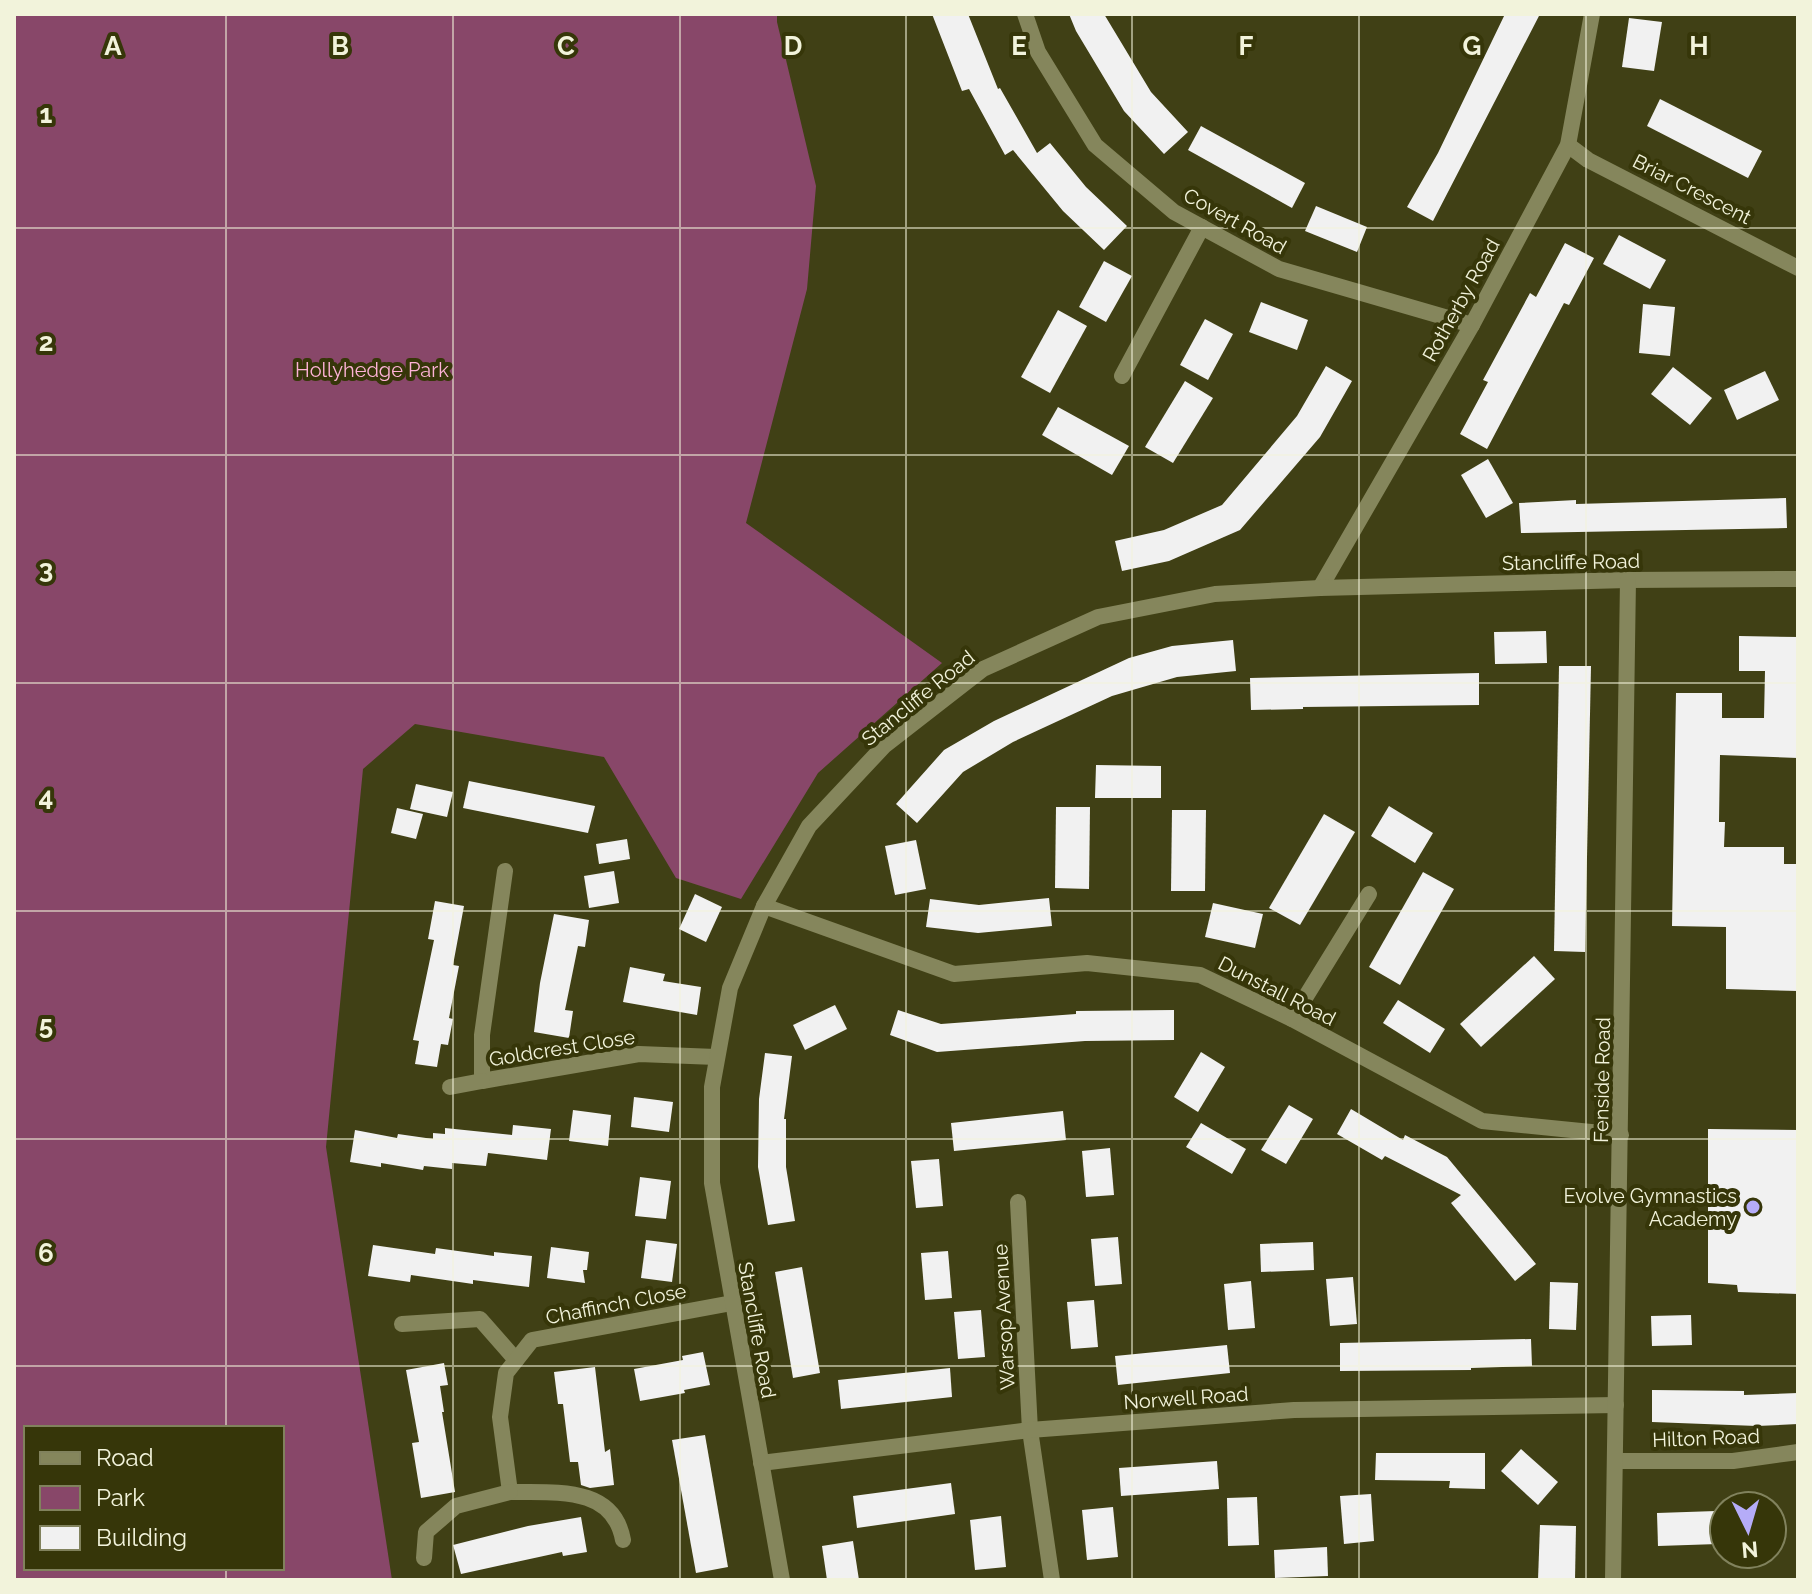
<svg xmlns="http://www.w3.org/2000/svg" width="1812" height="1594" font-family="Raleway,sans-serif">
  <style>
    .green { fill: #884769; fill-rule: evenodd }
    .building { fill: #f1f1f1 }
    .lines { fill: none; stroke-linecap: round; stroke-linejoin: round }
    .street { stroke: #85865c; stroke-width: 16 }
    .grid { fill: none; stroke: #f2f3db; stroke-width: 2; stroke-opacity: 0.55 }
    .poi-dot { fill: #b5acf8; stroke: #363609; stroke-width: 3 }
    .labels { text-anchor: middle; stroke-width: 8; stroke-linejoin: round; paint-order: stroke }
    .street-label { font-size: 20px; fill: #f2f3db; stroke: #363609 }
    .park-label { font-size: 20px; fill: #feb3d7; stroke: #363609 }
    .poi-label { font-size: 20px; fill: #f2f3db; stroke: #363609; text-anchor: end }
    .grid-label { font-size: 26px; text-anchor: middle; font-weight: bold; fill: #f2f3db; stroke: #363609; stroke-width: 8; stroke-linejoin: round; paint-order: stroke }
  </style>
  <rect width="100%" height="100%" fill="#404015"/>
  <path class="green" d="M14,14H777V22L816,186L807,289L746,523L942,663L818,773L741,899L676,878L604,757L415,724L363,769L326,1147L392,1580H14ZM282,1428V1568H26V1428Z"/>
  <g class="building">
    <polygon points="932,14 968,14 998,89 1000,88 1037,153 1050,143 1086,187 1127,226 1104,250 1063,211 1013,150 1005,155 969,89 962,91"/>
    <polygon points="1069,14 1104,14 1151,92 1188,132 1164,154 1124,111 1076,31"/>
    <polygon points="1505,14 1540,14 1433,221 1407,207 1438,153"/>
    <polygon points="1629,18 1662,22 1654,71 1622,67"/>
    <polygon points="1660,99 1762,151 1748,178 1647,126"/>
    <polygon points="1201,126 1305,183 1292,208 1188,150"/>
    <polygon points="1316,206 1367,227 1357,252 1305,231"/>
    <polygon points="1619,235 1666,260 1650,289 1603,264"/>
    <polygon points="1565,243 1594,258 1569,305 1564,303 1487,449 1460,434 1488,382 1483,380 1530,293 1536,297"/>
    <polygon points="1104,261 1132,276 1106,322 1079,307"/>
    <polygon points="1261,302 1308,320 1297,350 1249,332"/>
    <polygon points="1643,304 1675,307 1670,356 1639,353"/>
    <polygon points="1058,310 1087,326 1050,393 1021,377"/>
    <polygon points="1205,319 1233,334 1208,380 1180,365"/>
    <polygon points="1326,366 1352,381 1320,437 1240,530 1169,561 1122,571 1115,541 1164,530 1222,505 1297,416"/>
    <polygon points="1673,367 1712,398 1690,425 1651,394"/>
    <polygon points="1765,371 1779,400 1737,420 1724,390"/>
    <polygon points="1185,381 1213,398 1173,463 1145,447"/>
    <polygon points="1058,407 1129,446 1112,475 1042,435"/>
    <polygon points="1488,459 1513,503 1486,518 1461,475"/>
    <polygon points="1786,498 1787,528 1521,533 1519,503 1576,500 1576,504"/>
    <polygon points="1546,631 1547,663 1495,664 1494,632"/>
    <polygon points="1739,636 1798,637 1798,758 1720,755 1719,822 1725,822 1724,847 1784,847 1784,864 1798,864 1798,991 1726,989 1726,927 1672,926 1676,693 1722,693 1722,718 1764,718 1765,671 1739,671"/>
    <polygon points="1233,640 1236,671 1177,677 1112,696 1013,742 963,772 917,823 896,804 944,750 994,721 1129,658 1172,646"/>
    <polygon points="1559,666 1591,666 1585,952 1554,951"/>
    <polygon points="1479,673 1479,705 1303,707 1303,709 1251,710 1250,678"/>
    <polygon points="1096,765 1161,766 1161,798 1095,798"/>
    <polygon points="469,781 595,806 588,833 463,808"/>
    <polygon points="416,784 453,792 447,817 410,809"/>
    <polygon points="1389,806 1433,833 1415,863 1371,836"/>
    <polygon points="1056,807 1090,807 1089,889 1055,888"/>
    <polygon points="397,808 423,814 416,839 391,833"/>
    <polygon points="1172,810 1206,810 1205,891 1171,891"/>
    <polygon points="1324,814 1355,832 1300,925 1269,908"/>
    <polygon points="627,839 630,859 599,864 596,844"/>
    <polygon points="916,840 926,889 895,895 885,846"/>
    <polygon points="614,871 619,903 589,908 584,876"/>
    <polygon points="1423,872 1454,889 1400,985 1369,967"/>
    <polygon points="695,894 722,907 706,942 679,929"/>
    <polygon points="1049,898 1052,926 978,933 926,927 930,899 979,905"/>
    <polygon points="435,901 464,906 453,965 459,966 449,1018 453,1019 448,1045 441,1044 437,1067 415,1064 419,1041 413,1040 434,940 428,939"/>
    <polygon points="1213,903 1263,914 1255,948 1205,937"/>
    <polygon points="554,914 589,920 585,947 578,946 565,1010 573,1011 569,1038 534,1032 540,983"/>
    <polygon points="1534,956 1555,979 1481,1047 1460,1024"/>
    <polygon points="630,967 665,974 663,981 701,987 697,1015 623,1002"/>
    <polygon points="1398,1000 1445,1029 1430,1053 1383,1023"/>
    <polygon points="835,1005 847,1029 805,1050 793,1025"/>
    <polygon points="898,1010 941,1024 1076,1014 1076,1011 1174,1010 1174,1040 1085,1041 937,1052 890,1035"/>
    <polygon points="1201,1052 1225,1067 1198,1112 1174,1097"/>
    <polygon points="765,1053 792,1056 784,1119 786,1119 786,1167 795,1221 768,1225 758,1167 759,1099"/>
    <polygon points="634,1097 673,1102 669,1132 631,1127"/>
    <polygon points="1289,1105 1313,1119 1286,1164 1261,1150"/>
    <polygon points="1351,1109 1403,1140 1405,1135 1447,1157 1536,1264 1515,1281 1451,1203 1461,1195 1385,1156 1382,1160 1337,1134"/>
    <polygon points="573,1110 611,1115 608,1146 569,1141"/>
    <polygon points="1063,1111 1066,1140 954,1151 951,1123"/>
    <polygon points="1201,1123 1246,1149 1232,1174 1186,1147"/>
    <polygon points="513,1125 551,1129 547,1160 488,1153 486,1166 452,1163 452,1169 424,1166 423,1170 381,1163 381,1167 350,1162 355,1130 397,1138 398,1134 433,1139 433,1133 445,1134 445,1128 512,1135"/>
    <polygon points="1708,1129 1798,1130 1798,1294 1738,1292 1737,1285 1708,1283"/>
    <polygon points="1110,1148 1114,1195 1086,1197 1082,1151"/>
    <polygon points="939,1159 943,1206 916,1208 911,1161"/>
    <polygon points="640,1177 671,1181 666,1219 635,1216"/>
    <polygon points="1118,1237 1122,1284 1095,1286 1091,1239"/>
    <polygon points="646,1240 677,1244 672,1282 641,1278"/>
    <polygon points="1313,1242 1314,1270 1261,1272 1260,1244"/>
    <polygon points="373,1245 435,1254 436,1248 494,1256 494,1252 532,1256 529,1287 473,1280 473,1284 411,1275 410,1282 368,1276"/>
    <polygon points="551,1247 589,1252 587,1270 583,1270 585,1283 547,1278"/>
    <polygon points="948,1251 952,1298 925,1300 921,1253"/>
    <polygon points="802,1267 820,1373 793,1378 775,1272"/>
    <polygon points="1353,1277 1357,1324 1330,1326 1326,1279"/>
    <polygon points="1251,1281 1255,1328 1228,1330 1224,1284"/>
    <polygon points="1550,1282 1578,1283 1576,1330 1549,1329"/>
    <polygon points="1094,1300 1098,1347 1071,1349 1067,1302"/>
    <polygon points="981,1310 985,1357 958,1359 954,1312"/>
    <polygon points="1691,1315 1692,1345 1652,1346 1651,1316"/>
    <polygon points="1531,1339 1532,1366 1471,1368 1471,1370 1340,1371 1340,1343"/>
    <polygon points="1227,1345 1230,1373 1118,1385 1115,1356"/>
    <polygon points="703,1352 710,1385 684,1390 685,1393 640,1401 634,1369 683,1360 682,1356"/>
    <polygon points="444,1363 448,1385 440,1386 444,1412 442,1412 455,1492 421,1498 412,1443 419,1442 406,1370"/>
    <polygon points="595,1367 605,1452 610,1449 614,1485 590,1488 581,1485 578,1462 570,1462 563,1404 558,1404 554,1372"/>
    <polygon points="950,1368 952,1397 841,1409 838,1380"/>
    <polygon points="1652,1390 1744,1391 1744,1395 1798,1393 1798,1424 1757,1426 1652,1422"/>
    <polygon points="705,1435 728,1567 696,1573 672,1440"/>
    <polygon points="1521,1449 1558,1482 1538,1505 1501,1471"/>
    <polygon points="1376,1453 1485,1453 1485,1489 1449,1488 1450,1481 1375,1480"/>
    <polygon points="1217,1461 1219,1489 1121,1496 1119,1468"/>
    <polygon points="951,1483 955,1514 857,1528 853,1496"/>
    <polygon points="1371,1494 1374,1541 1344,1544 1340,1496"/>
    <polygon points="1257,1497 1259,1545 1228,1546 1227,1498"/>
    <polygon points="1113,1507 1118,1557 1087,1560 1082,1510"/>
    <polygon points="1716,1511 1718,1544 1658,1546 1657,1513"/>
    <polygon points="1001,1516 1006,1567 975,1570 970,1520"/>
    <polygon points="581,1517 587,1552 563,1556 562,1552 461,1574 453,1545 528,1526"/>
    <polygon points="1540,1525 1576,1526 1575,1580 1538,1580"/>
    <polygon points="853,1541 859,1580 827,1580 822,1546"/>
    <polygon points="1327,1547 1328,1576 1275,1578 1274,1550"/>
  </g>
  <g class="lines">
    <g class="street">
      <polyline points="1025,14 1038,52 1095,145 1174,212 1279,269 1472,325"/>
      <polyline points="1568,145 1588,160 1798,268"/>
      <polyline points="1122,376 1202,227"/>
      <polyline points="1320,588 1472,325 1568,145 1592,14"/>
      <polyline points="505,871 482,1035 482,1081 639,1054 716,1057"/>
      <polyline points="764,906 954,974 1087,963 1200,975 1292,1019 1482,1121 1621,1135"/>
      <polyline points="1292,1019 1369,894"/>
      <polyline points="450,1087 482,1081"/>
      <polyline points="1018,1202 1030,1430 1052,1580"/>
      <polyline points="402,1324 480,1319 516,1360"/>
      <polyline points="1615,1461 1733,1461 1798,1452"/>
      <polyline points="761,1463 1030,1430 1294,1410 1616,1405"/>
      <path d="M623,1540C613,1485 554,1493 510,1492L500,1417L506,1373L532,1340L732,1303"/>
      <polyline points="424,1558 426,1532 456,1506 510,1492"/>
      <polyline points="782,1580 712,1183 712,1087 730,988 764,906 809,826 884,746 983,669 1098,617 1215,594 1320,588 1628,580 1798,579"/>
      <polyline points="1613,1580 1628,580"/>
    </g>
  </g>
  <path class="grid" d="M226,14V1428M453,14V1580M680,14V1580M906,14V1580M1132,14V1580M1359,14V1580M1586,14V1580M14,228H1798M14,455H1798M14,683H1798M14,911H1798M14,1139H1798M14,1366H1798M226,1568V1580"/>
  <circle class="poi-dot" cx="1753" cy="1207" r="8"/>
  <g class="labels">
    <g class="street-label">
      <text transform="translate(1692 189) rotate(27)" y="7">Briar Crescent</text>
      <text transform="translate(1235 221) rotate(29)" y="7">Covert Road</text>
      <text transform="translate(1461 300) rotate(-61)" y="7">Rotherby Road</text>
      <text transform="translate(1571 562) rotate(-1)" y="7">Stancliffe Road</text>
      <text transform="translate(918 698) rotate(-39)" y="7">Stancliffe Road</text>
      <text transform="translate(1277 991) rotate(27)" y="7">Dunstall Road</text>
      <text transform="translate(562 1048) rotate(-9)" y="7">Goldcrest Close</text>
      <text transform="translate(1602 1080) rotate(-89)" y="7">Fenside Road</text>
      <text transform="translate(616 1304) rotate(-11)" y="7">Chaffinch Close</text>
      <text transform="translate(1004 1317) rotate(-93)" y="7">Warsop Avenue</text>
      <text transform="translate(757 1330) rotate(80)" y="7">Stancliffe Road</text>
      <text transform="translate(1186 1398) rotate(-4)" y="7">Norwell Road</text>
      <text transform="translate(1706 1438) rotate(-2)" y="7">Hilton Road</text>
    </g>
    <g class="park-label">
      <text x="372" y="377">Hollyhedge Park</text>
    </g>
    <g class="poi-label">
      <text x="1737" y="1203">Evolve Gymnastics<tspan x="1737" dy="23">Academy</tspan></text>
    </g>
  </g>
  <g class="grid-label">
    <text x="113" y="55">A</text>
    <text x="340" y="55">B</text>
    <text x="566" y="55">C</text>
    <text x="793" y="55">D</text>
    <text x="1019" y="55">E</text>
    <text x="1246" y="55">F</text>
    <text x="1472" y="55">G</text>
    <text x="1699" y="55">H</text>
    <text x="46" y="123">1</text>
    <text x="46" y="351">2</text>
    <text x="46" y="578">3</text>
    <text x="46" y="806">4</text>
    <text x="46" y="1034">5</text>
    <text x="46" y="1262">6</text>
  </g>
  <rect width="1812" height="1594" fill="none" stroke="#f2f3db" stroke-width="32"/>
  <rect x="24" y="1426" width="260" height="144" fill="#363609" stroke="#81825d" stroke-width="2"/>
  <rect x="40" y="1452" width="40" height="12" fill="#85865c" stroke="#81825d" stroke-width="2"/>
  <text x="96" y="1466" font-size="24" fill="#f2f3db">Road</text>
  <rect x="40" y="1486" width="40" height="24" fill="#884769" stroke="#81825d" stroke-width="2"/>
  <text x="96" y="1506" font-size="24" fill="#f2f3db">Park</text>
  <rect x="40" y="1526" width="40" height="24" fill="#f1f1f1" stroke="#81825d" stroke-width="2"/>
  <text x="96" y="1546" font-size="24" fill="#f2f3db">Building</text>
  <g transform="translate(1748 1530) rotate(175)"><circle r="38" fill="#363609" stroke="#81825d" stroke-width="2"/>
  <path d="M0-6L14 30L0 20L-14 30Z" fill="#b5acf8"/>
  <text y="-12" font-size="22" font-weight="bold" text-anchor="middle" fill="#f2f3db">N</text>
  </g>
</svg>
